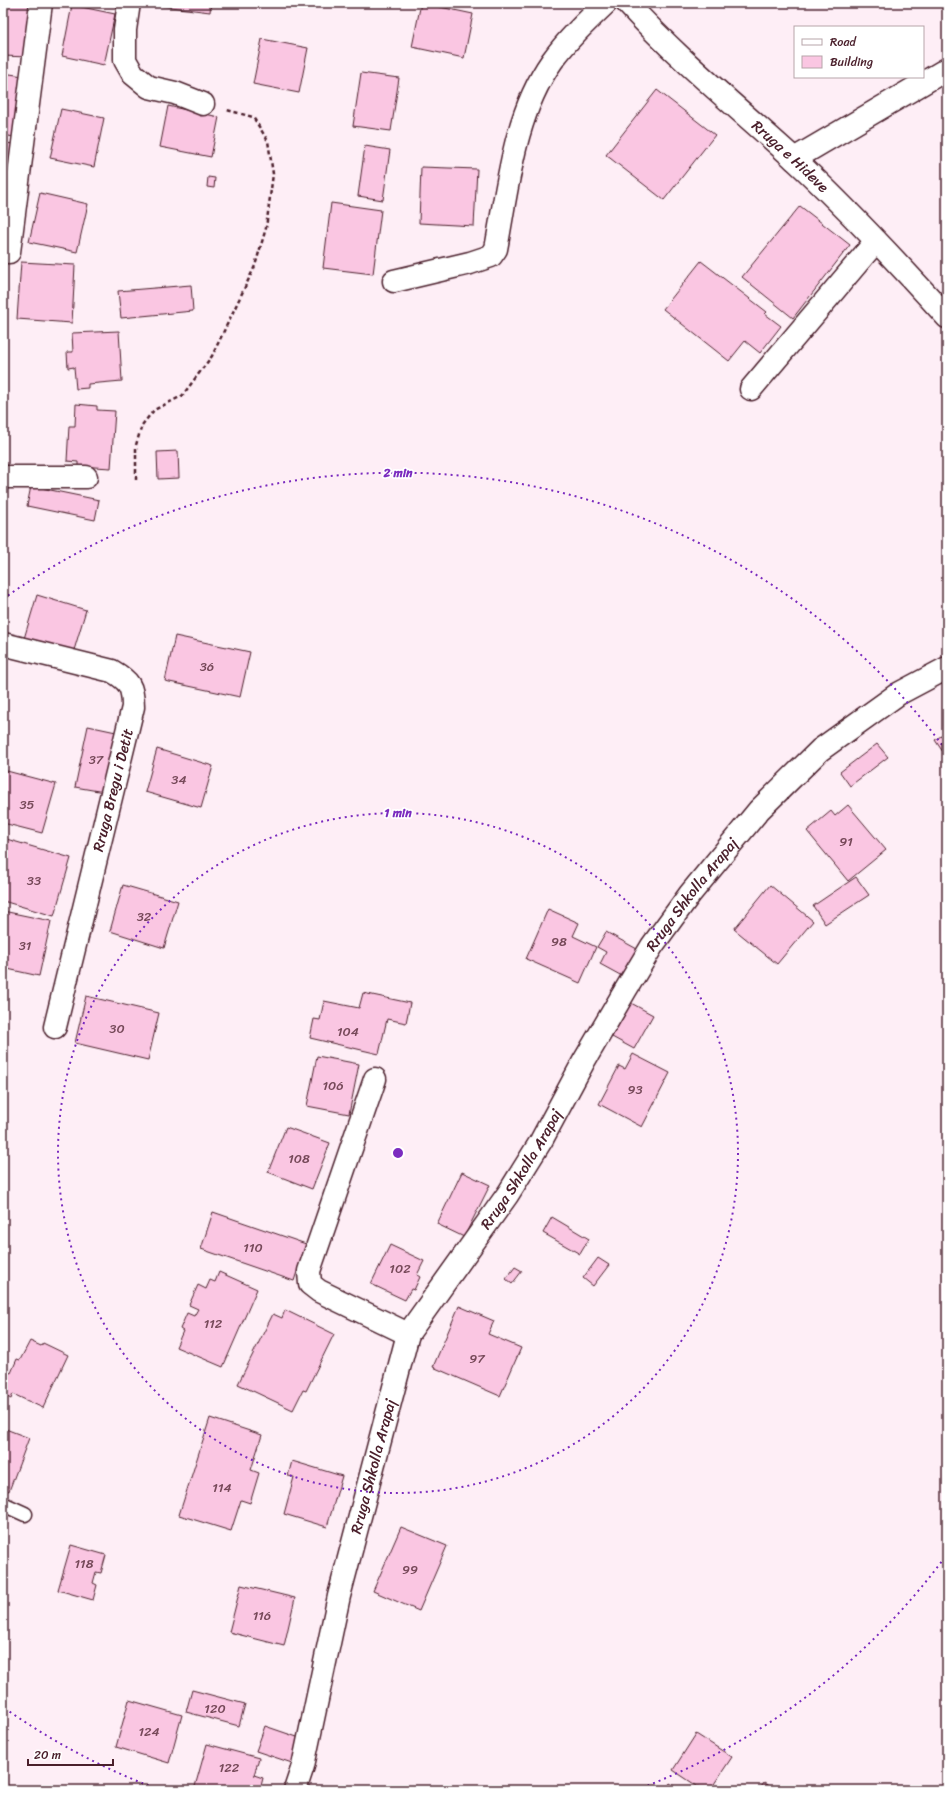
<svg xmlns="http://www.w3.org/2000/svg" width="950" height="1793" font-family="Sriracha,sans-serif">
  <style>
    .building { fill: #fac6e2; stroke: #4a1f2b }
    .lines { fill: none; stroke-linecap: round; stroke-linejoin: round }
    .service-casing { stroke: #4a1f2b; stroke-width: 17 }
    .minor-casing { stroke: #4a1f2b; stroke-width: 25 }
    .secondary-casing { stroke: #4a1f2b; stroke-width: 25 }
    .path { stroke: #4a1f2b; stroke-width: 2.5; stroke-dasharray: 4 3; stroke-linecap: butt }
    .service { stroke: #fff; stroke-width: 14 }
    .minor { stroke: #fff; stroke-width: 22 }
    .secondary { stroke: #fff; stroke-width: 22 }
    .ring { fill: none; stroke: #7b2cbf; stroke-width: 2; stroke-dasharray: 2 4 }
    .labels { text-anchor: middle; stroke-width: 3.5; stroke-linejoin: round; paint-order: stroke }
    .number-label { font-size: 13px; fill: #764959 }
    .street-label { font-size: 15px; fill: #4a1f2b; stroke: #fff }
    .centre { fill: #7b2cbf; stroke: #fff; stroke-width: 2 }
    .ring-label { font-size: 12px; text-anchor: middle; font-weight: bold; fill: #7b2cbf; stroke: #fff; stroke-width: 3.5; stroke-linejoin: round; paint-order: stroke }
  </style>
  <rect width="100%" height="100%" fill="#feeef6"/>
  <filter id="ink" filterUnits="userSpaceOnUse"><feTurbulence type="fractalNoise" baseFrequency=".025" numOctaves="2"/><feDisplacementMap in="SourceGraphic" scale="8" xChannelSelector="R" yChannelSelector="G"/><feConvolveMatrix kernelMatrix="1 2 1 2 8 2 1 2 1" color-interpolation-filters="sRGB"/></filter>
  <g filter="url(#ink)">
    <g class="building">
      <polygon points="3,3 31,4 28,57 3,56"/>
      <polygon points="162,3 211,3 210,12 162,6"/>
      <polygon points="421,3 473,14 464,58 412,47"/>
      <polygon points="72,5 115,14 104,65 62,56"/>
      <polygon points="262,39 308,48 299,93 253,84"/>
      <polygon points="3,73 23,76 14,137 3,135"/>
      <polygon points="361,73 399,78 391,131 353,126"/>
      <polygon points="657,90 715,135 664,200 606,155"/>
      <polygon points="168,106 219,117 211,157 160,147"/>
      <polygon points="61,109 104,118 94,167 50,158"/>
      <polygon points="3,143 18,144 13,189 3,188"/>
      <polygon points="365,146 390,150 383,200 358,196"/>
      <polygon points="421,167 477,169 474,226 419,223"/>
      <polygon points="208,177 215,178 214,188 207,187"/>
      <polygon points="40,193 88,204 77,252 29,242"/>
      <polygon points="331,203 381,210 373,274 323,268"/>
      <polygon points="800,206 850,245 793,318 742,277"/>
      <polygon points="701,261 767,312 765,314 781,326 760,353 745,341 729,361 663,309"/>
      <polygon points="21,262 75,265 72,323 17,319"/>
      <polygon points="191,285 193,311 121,318 118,291"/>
      <polygon points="119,331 122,381 88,384 88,388 76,389 74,367 68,368 67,352 73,352 72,333"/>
      <polygon points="76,404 97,406 97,410 115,411 111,468 78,466 78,462 67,461 69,426 75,426"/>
      <polygon points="178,451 179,478 158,479 157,452"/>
      <polygon points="31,486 99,500 95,520 27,506"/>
      <polygon points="37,595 86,610 72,657 23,642"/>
      <polygon points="175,636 250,652 240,697 165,681"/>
      <polygon points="88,726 116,732 104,792 75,787"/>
      <polygon points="947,732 947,758 935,740"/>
      <polygon points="877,744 888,757 850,786 840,772"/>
      <polygon points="157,749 213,766 201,808 145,792"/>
      <polygon points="3,770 56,784 42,833 3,823"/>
      <polygon points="848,805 886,850 848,881 807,831 831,811 835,816"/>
      <polygon points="3,838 71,858 54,916 3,901"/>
      <polygon points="856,877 869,895 825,924 813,906"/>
      <polygon points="123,885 178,901 164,948 110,931"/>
      <polygon points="770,885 813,921 777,964 734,929"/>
      <polygon points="548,909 579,923 573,936 596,947 580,983 526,959"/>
      <polygon points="3,911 51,921 39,976 3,968"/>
      <polygon points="606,932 637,949 622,976 600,964 606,952 597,947"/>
      <polygon points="363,993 410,1003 406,1023 387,1019 379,1054 310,1038 314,1019 320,1020 324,1001 359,1008"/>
      <polygon points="86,996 159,1013 148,1060 75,1043"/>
      <polygon points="631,1003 653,1015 634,1049 612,1037"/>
      <polygon points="633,1054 670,1073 642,1127 599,1104 619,1066 625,1069"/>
      <polygon points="317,1056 359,1064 349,1114 307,1106"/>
      <polygon points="286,1127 330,1143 312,1189 268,1172"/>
      <polygon points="462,1172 490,1185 464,1237 437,1224"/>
      <polygon points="213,1212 306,1244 294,1281 201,1249"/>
      <polygon points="552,1217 589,1239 580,1254 543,1233"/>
      <polygon points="390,1245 424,1261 417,1275 420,1277 414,1290 411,1289 405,1300 371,1284"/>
      <polygon points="598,1258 609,1265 593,1286 583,1278"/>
      <polygon points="515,1267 522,1271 512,1284 506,1279"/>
      <polygon points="219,1272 257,1289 223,1367 176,1347 183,1331 180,1329 187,1313 194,1316 198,1309 189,1305 198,1285 206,1289 210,1280 215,1282"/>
      <polygon points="459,1306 494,1321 488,1334 521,1348 500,1396 433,1367"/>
      <polygon points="285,1310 334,1334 306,1391 303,1390 293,1410 238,1384 273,1314 282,1318"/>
      <polygon points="30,1341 41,1346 43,1343 68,1355 43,1408 13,1394 11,1399 3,1395 3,1383 8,1372 11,1373 17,1359 20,1360"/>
      <polygon points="210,1418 262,1435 251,1470 259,1473 250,1503 241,1500 231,1531 179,1515"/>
      <polygon points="3,1428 29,1438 9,1491 3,1489"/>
      <polygon points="292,1461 342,1476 327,1527 284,1514 294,1477 288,1476"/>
      <polygon points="401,1527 447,1546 419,1611 373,1591"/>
      <polygon points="71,1545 106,1555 101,1573 96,1572 93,1583 97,1585 93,1600 58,1590"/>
      <polygon points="241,1585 295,1598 284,1646 229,1632"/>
      <polygon points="192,1690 245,1704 239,1726 186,1712"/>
      <polygon points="129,1700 182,1715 169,1763 116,1747"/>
      <polygon points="265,1726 300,1738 292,1763 256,1751"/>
      <polygon points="696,1734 732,1757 710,1790 703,1790 673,1770"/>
      <polygon points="207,1744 259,1758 254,1775 263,1778 260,1790 251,1787 251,1790 194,1790"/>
      <polygon points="670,1783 681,1790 666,1790"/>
      <polygon points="764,1783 775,1790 759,1790"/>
    </g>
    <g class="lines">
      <defs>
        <polyline id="service" points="3,1504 25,1514"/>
        <g id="minor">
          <polyline points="129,3 125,30 125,60 133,74 149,87 175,93 203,104"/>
          <polyline points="794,159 947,69"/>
          <polyline points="9,252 41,3"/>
          <path d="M394,281L470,263L491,256L496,249C508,185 514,115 552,61C567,40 587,21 606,3"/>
          <polyline points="751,389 876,241"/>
          <polyline points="3,477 86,477"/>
          <path d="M3,644L112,671C129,681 133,686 133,707L55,1027"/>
          <polyline points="375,1079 309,1271 310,1284 319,1291 408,1334"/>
          <path id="s1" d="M295,1790L303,1766L339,1596L408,1334L508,1194L541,1141L584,1061L625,991L652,946L690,894L759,810L820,750L898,694L947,668"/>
        </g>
        <g id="secondary">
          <path id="s2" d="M627,3C678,59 737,107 793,158C847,208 898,263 947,317"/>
        </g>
      </defs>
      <use href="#service" class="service-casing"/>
      <use href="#minor" class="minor-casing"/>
      <use href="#secondary" class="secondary-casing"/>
      <polyline class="path" points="136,480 136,445 142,425 154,410 182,396 212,356 255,266 266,228 273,174 268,141 253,117 227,110"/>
      <use href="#service" class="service"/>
      <use href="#minor" class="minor"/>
      <use href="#secondary" class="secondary"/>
    </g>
  </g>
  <g class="ring">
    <circle cx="398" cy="1153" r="340"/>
    <path d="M945 1557A680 680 0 0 1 636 1790M160 1790A680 680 0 0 1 3 1707M3 599A680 680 0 0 1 945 749"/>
  </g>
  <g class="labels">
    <g class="number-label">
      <text x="207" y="671">36</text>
      <text x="96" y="764">37</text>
      <text x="179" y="784">34</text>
      <text x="27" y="809">35</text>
      <text x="846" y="846">91</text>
      <text x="34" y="885">33</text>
      <text x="144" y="921">32</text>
      <text x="559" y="946">98</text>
      <text x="25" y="950">31</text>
      <text x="117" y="1033">30</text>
      <text x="348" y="1036">104</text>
      <text x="333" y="1090">106</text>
      <text x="635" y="1094">93</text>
      <text x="299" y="1163">108</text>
      <text x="253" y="1252">110</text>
      <text x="400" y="1273">102</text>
      <text x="213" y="1328">112</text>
      <text x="477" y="1363">97</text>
      <text x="222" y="1492">114</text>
      <text x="84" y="1568">118</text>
      <text x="410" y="1574">99</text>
      <text x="262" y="1620">116</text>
      <text x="215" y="1713">120</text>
      <text x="149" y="1736">124</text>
      <text x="229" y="1772">122</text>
    </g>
    <g class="street-label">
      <text dy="5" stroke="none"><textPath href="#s2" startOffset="224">Rruga e Hideve</textPath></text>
      <text transform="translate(113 790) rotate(-76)" y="5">Rruga Bregu i Detit</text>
      <text dy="5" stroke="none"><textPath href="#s1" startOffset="994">Rruga Shkolla Arapaj</textPath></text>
      <text dy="5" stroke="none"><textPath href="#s1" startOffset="670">Rruga Shkolla Arapaj</textPath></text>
      <text dy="5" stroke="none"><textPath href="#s1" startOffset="333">Rruga Shkolla Arapaj</textPath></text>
    </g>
  </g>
  <circle cx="398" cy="1153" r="6" class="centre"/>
  <g class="ring-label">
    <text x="398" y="477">2 min</text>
    <text x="398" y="817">1 min</text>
  </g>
  <rect width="950" height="1793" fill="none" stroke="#fff" stroke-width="16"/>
  <rect x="8" y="8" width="934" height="1777" fill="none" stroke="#4a1f2b" stroke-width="1.5" filter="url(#ink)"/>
  <rect x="794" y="26" width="130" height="52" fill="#ffffff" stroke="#b7a5aa"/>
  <rect x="802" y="39" width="20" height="6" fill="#ffffff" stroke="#b7a5aa"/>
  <text x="830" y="46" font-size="12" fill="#4a1f2b">Road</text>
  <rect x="802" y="56" width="20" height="12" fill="#fac6e2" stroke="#b7a5aa"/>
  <text x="830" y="66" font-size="12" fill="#4a1f2b">Building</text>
  <path d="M28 1759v6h85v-6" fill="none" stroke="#4a1f2b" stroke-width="2"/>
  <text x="34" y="1759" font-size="12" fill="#4a1f2b" stroke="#ffffff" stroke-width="3" paint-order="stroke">20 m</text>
</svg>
